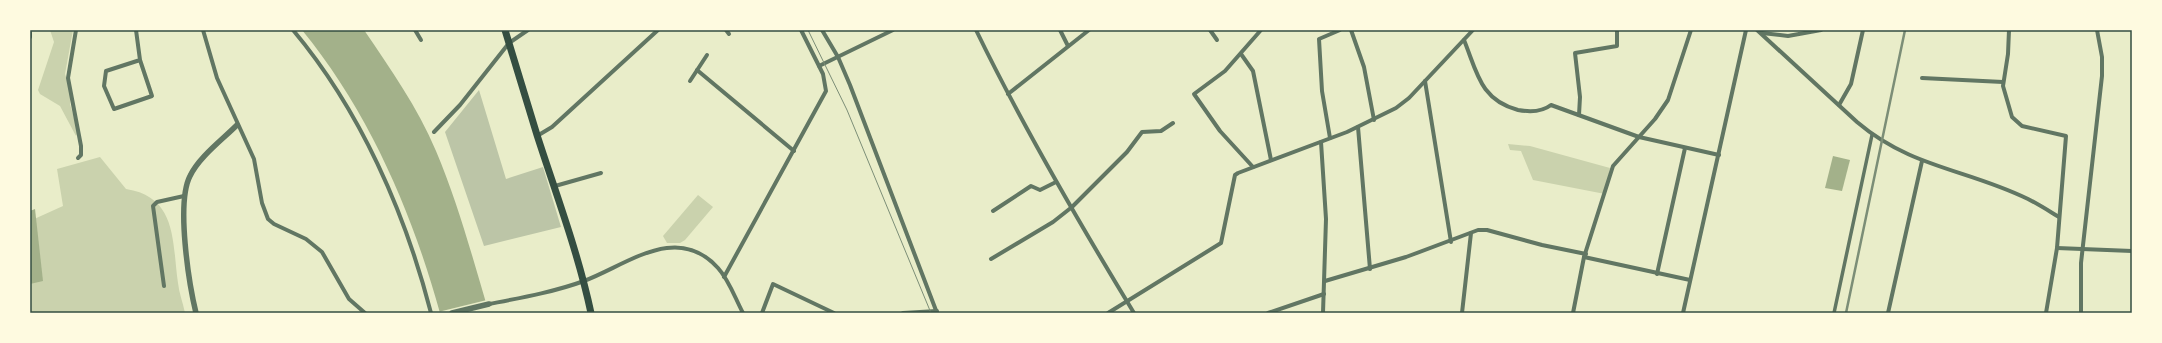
<svg xmlns="http://www.w3.org/2000/svg" width="2162" height="343" font-family="'Source Sans 3',sans-serif">
  <style>
    .green { fill: #cad2ad }
    .water { fill: #a3b18a }
    .pier { fill: #e9edc9 }
    .building { fill: #bcc5a7 }
    .lines { fill: none; stroke-linecap: round; stroke-linejoin: round }
    .pedestrian { stroke: #617663; stroke-width: 3.5 }
    .minor { stroke: #617663; stroke-width: 4 }
    .tertiary { stroke: #617663; stroke-width: 5.5 }
    .trunk { stroke: #344e41; stroke-width: 7 }
    .tram { stroke: #7c8e77; stroke-width: 1 }
    .rail { stroke: #7c8e77; stroke-width: 2.5 }
    .neatline { fill: none; stroke: #344e41; stroke-width: 1.5 }
  </style>
  <rect width="100%" height="100%" fill="#e9edc9"/>
  <g class="green">
    <polygon points="50,30 73,30 65,74 70,89 70,104 78,132 76,136 60,106 40,94 38,90 54,42"/>
    <polygon points="1508,144 1530,146 1610,168 1605,194 1533,180 1521,151 1510,150"/>
    <path d="M100,157L126,189C178,197 172,243 178,283C179,293 183,303 185,313H30L32,220L63,206L57,169Z"/>
    <polygon points="698,195 713,207 685,240 680,243 667,243 663,236"/>
  </g>
  <g class="water">
    <path d="M302,30H364C390,68 418,108 436,151C458,203 473,259 489,313H440C412,212 369,112 302,30Z"/>
    <polygon points="1833,156 1850,160 1842,191 1825,188"/>
    <polygon points="35,209 43,281 30,284 30,211"/>
  </g>
  <polygon class="pier" points="487,300 491,311 484,313 438,312"/>
  <polygon class="building" points="479,90 506,179 543,167 561,227 484,246 445,132"/>
  <g class="lines">
    <polyline class="pedestrian" points="1834,313 1872,135"/>
    <g class="minor">
      <polyline points="76,30 68,78 81,146 81,155 78,158"/>
      <polyline points="136,30 140,60 152,96 114,109 104,86 106,71 140,60"/>
      <polyline points="203,30 217,78 254,159 262,203 268,219 274,224 306,239 322,252 349,299 365,313"/>
      <path d="M293,30C360,110 405,212 431,313"/>
      <polyline points="415,30 421,40"/>
      <polyline points="726,30 729,34"/>
      <polyline points="822,30 838,57 850,85 937,313"/>
      <path d="M976,30C1023,127 1078,221 1134,313"/>
      <polyline points="1060,30 1068,46"/>
      <polyline points="1210,30 1217,40"/>
      <polyline points="1351,30 1364,67 1374,120"/>
      <path d="M1757,30L1857,122C1911,168 1967,169 2028,199C2038,204 2049,211 2059,217"/>
      <polyline points="2009,30 2008,54 2003,86 2012,117 2022,126 2066,136 2057,248 2046,313"/>
      <polyline points="30,33 30,37"/>
      <polyline points="1762,33 1788,36 1821,30"/>
      <path d="M1464,40C1477,72 1480,100 1518,110C1529,112 1542,112 1551,105L1639,137L1719,155"/>
      <polyline points="1241,54 1253,71 1271,160"/>
      <polyline points="819,66 893,30"/>
      <polyline points="697,70 794,151"/>
      <polyline points="1922,78 2003,82"/>
      <polyline points="690,81 707,55"/>
      <polyline points="1425,81 1451,242"/>
      <polyline points="1008,94 1089,30"/>
      <polyline points="1839,105 1851,84 1863,30"/>
      <polyline points="1579,115 1580,97 1575,53 1617,46 1617,30"/>
      <polyline points="1358,127 1370,269"/>
      <polyline points="434,132 460,105 509,43 528,30"/>
      <polyline points="537,136 552,127 658,30"/>
      <polyline points="1330,138 1322,91 1319,39 1340,30"/>
      <polyline points="1321,142 1326,219 1323,313"/>
      <polyline points="1253,167 1220,131 1194,94 1225,71 1261,30"/>
      <polyline points="555,186 601,173"/>
      <polyline points="993,211 1031,186 1040,190 1056,182"/>
      <polyline points="2057,248 2132,251"/>
      <polyline points="1584,257 1690,280"/>
      <polyline points="991,259 1053,222 1072,207 1127,152 1142,132 1161,131 1173,123"/>
      <polyline points="1657,274 1685,148"/>
      <polyline points="724,277 826,91 823,74 801,30"/>
      <polyline points="1325,281 1406,257 1478,230 1487,230 1542,245 1586,254"/>
      <polyline points="164,286 153,206 157,202 184,196"/>
      <path d="M489,304C520,298 554,292 584,281C627,265 677,222 718,268C729,280 735,298 743,313"/>
      <polyline points="762,313 773,284 834,313"/>
      <polyline points="903,313 937,311"/>
      <polyline points="1108,313 1221,243 1235,175 1238,173 1347,132 1396,108 1409,98 1473,30"/>
      <polyline points="1268,313 1324,294"/>
      <polyline points="1462,313 1471,233"/>
      <polyline points="1573,313 1584,257 1613,166 1655,119 1668,100 1691,30"/>
      <polyline points="1683,313 1746,30"/>
      <polyline points="1888,313 1922,161"/>
      <polyline points="2081,313 2081,263 2102,76 2102,57 2097,30"/>
    </g>
    <g class="tertiary">
      <path d="M196,313C189,284 176,203 190,176C199,157 222,140 237,125"/>
      <polyline points="452,313 489,304"/>
    </g>
    <path class="trunk" d="M505,30C516,65 526,100 537,135C556,194 578,252 591,313"/>
    <polyline class="tram" points="808,30 847,110 931,313"/>
    <polyline class="rail" points="1846,313 1905,30"/>
  </g>
  <rect width="2162" height="343" fill="none" stroke="#fefae0" stroke-width="62"/>
  <rect x="31" y="31" width="2100" height="281" class="neatline"/>
</svg>
